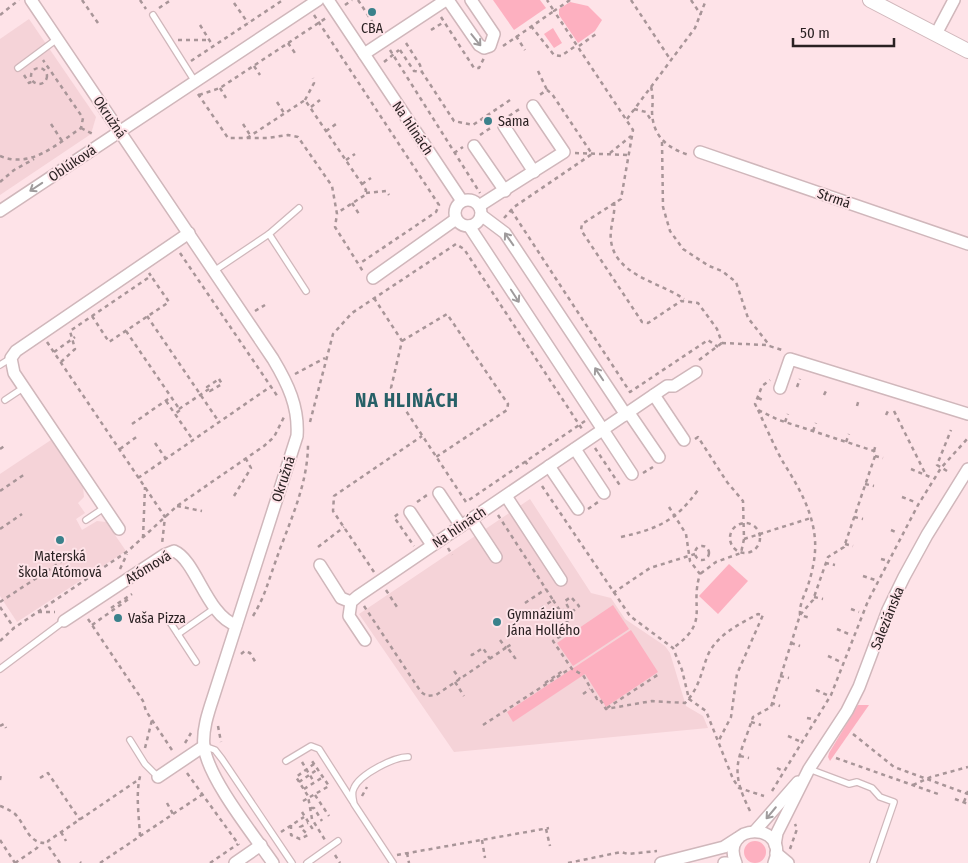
<svg xmlns="http://www.w3.org/2000/svg" width="968" height="863" font-family="'Fira Sans Condensed',sans-serif">
  <style>
    .built { fill: #f5d3d8 }
    .green { fill: #fdb0c0 }
    .lines { fill: none; stroke-linecap: round; stroke-linejoin: round }
    .service-casing { stroke: #d0b7bb; stroke-width: 8 }
    .minor-casing { stroke: #d0b7bb; stroke-width: 14 }
    .tertiary-casing { stroke: #d0b7bb; stroke-width: 16 }
    .path { stroke: #a89598; stroke-width: 2.5; stroke-dasharray: 4 4; stroke-linecap: butt }
    .service { stroke: #fff; stroke-width: 5.5 }
    .minor { stroke: #fff; stroke-width: 11 }
    .tertiary { stroke: #fff; stroke-width: 14 }
    .oneway { stroke: #9f9b9c }
    .poi-dot { fill: #3a818b; stroke: #fee3e8; stroke-width: 2 }
    .labels { text-anchor: middle; stroke-width: 4; stroke-linejoin: round; paint-order: stroke }
    .poi-label { font-size: 14px; fill: #2a2122; stroke: #fee3e8; text-anchor: start }
    .street-label { font-size: 14px; fill: #2a2122; stroke: #fee3e8 }
    .district-label { font-size: 19px; font-weight: bold; letter-spacing: 1px; fill: #276067; stroke: #fee3e8 }
  </style>
  <rect width="100%" height="100%" fill="#fee3e8"/>
  <g class="built">
    <polygon points="29,19 96,117 91,134 0,195 0,39"/>
    <polygon points="51,440 83,487 84,497 78,503 85,513 76,519 82,530 97,521 106,522 126,551 17,622 0,596 0,474"/>
    <polygon points="530,499 591,593 611,598 625,619 665,646 670,653 686,706 703,716 708,728 454,752 359,614"/>
  </g>
  <g class="green">
    <polygon points="493,0 540,0 546,8 514,30"/>
    <polygon points="570,2 588,6 602,20 595,31 578,43 559,15 559,9"/>
    <polygon points="553,28 562,43 554,48 544,34"/>
    <polygon points="729,564 748,581 718,614 699,596"/>
    <polygon points="613,605 629,629 573,666 557,643"/>
    <polygon points="631,630 658,672 606,707 585,674 513,722 507,712"/>
    <polygon points="858,705 869,705 830,761 828,757 829,753"/>
    <circle cx="755" cy="852" r="11"/>
  </g>
  <g class="lines">
    <defs>
      <g id="service">
        <polyline points="153,15 194,80"/>
        <polyline points="18,68 57,39"/>
        <polyline points="269,234 306,291"/>
        <polyline points="214,271 269,234 299,208"/>
        <polyline points="0,365 11,358"/>
        <polyline points="5,400 23,388"/>
        <polyline points="86,520 104,508"/>
        <polyline points="168,619 196,662"/>
        <polyline points="178,634 215,608"/>
        <polyline points="0,669 64,621"/>
        <polyline points="130,740 145,764 158,777"/>
        <polyline points="204,746 215,750 222,759 292,863"/>
        <polyline points="286,761 311,746 319,749 353,802"/>
        <polyline points="809,769 849,784 857,782 872,788 880,797 894,802 873,863"/>
        <polyline points="307,863 338,841"/>
        <path d="M393,863L354,804C353,799 351,793 354,788C360,774 394,757 408,757"/>
      </g>
      <g id="minor">
        <path d="M31,0L273,359C288,384 299,407 297,436L213,698C208,713 202,731 204,747C209,780 253,834 273,863"/>
        <polyline points="328,0 462,201"/>
        <polyline points="448,0 479,45 484,48 490,46 494,34 471,0"/>
        <polyline points="936,34 954,0"/>
        <polyline points="364,54 446,0"/>
        <polyline points="504,126 534,172"/>
        <polyline points="474,146 505,191"/>
        <polyline points="700,152 968,244"/>
        <circle cx="468" cy="213" r="13"/>
        <polyline points="479,206 564,152 533,106"/>
        <polyline points="0,211 318,0"/>
        <polyline points="481,215 505,233 626,415"/>
        <polyline points="469,226 632,474"/>
        <polyline points="373,278 456,219"/>
        <polyline points="780,388 790,359 968,414"/>
        <polyline points="654,395 684,440"/>
        <polyline points="629,413 659,457"/>
        <polyline points="575,449 604,493"/>
        <polyline points="549,466 578,509"/>
        <polyline points="439,493 461,526"/>
        <polyline points="506,496 561,580"/>
        <polyline points="410,512 432,545"/>
        <polyline points="471,519 496,557"/>
        <polyline points="119,529 14,373 11,358 16,351 189,233"/>
        <polyline points="320,565 341,598 351,602"/>
        <path d="M64,621L164,555L174,551C196,560 207,616 236,625"/>
        <polyline points="365,640 349,616 351,602 358,596 667,386 674,386 696,372"/>
        <polyline points="158,777 204,746"/>
        <polyline points="755,831 798,782"/>
        <polyline points="775,845 777,833 809,769 847,711 859,687 888,610 904,577 927,535 968,469"/>
        <polyline points="776,853 788,863"/>
        <polyline points="235,863 261,845"/>
        <polyline points="661,863 724,847 738,838"/>
        <polyline points="724,863 727,863"/>
        <path d="M736,863C718,822 791,821 774,863"/>
      </g>
      <polyline id="tertiary" points="870,0 968,51"/>
    </defs>
    <use href="#service" class="service-casing"/>
    <use href="#minor" class="minor-casing"/>
    <use href="#tertiary" class="tertiary-casing"/>
    <g class="path">
      <polyline points="82,0 98,23"/>
      <polyline points="140,0 146,9"/>
      <polyline points="358,0 379,32"/>
      <polyline points="570,0 554,11 633,130 621,199 582,224 581,230 642,322 648,323 681,301 698,303 717,329 722,343"/>
      <polyline points="631,0 670,59"/>
      <polyline points="691,0 701,15"/>
      <polyline points="234,3 248,23"/>
      <polyline points="345,5 352,0"/>
      <polyline points="159,8 171,0"/>
      <polyline points="0,15 19,0"/>
      <polyline points="314,15 439,205 436,212 359,264"/>
      <polyline points="441,17 474,68 479,68 484,58"/>
      <polyline points="200,25 213,46"/>
      <polyline points="531,26 554,55 561,56 577,45"/>
      <polyline points="431,30 444,22"/>
      <polyline points="516,36 525,50"/>
      <polyline points="178,40 209,40"/>
      <polyline points="288,43 297,56"/>
      <polyline points="406,43 420,65 422,72"/>
      <polyline points="503,46 554,11 547,0"/>
      <polyline points="579,46 596,34"/>
      <polyline points="390,50 480,193"/>
      <polyline points="400,50 414,71 422,72 454,121 473,125 510,100"/>
      <polyline points="191,61 283,0"/>
      <polyline points="384,62 399,50"/>
      <polyline points="254,66 260,75"/>
      <circle cx="39" cy="76" r="8"/>
      <polyline points="538,71 547,90"/>
      <polyline points="24,75 29,83 33,81"/>
      <path d="M651,87C653,93 653,103 652,110C652,136 667,148 689,155"/>
      <polyline points="220,88 226,98"/>
      <polyline points="198,94 228,138 267,138 288,135 298,137 332,186 337,214 335,227 364,273"/>
      <polyline points="199,95 220,88 326,18"/>
      <polyline points="305,100 314,83 313,78"/>
      <polyline points="277,102 284,113"/>
      <polyline points="311,107 320,100"/>
      <polyline points="634,109 646,112 651,120"/>
      <polyline points="509,116 521,108"/>
      <polyline points="627,119 695,28 706,0"/>
      <polyline points="51,124 62,141"/>
      <polyline points="243,124 250,135"/>
      <polyline points="81,128 95,135"/>
      <polyline points="326,131 336,124"/>
      <polyline points="480,135 492,127"/>
      <polyline points="247,138 305,100 366,190 365,195 337,213"/>
      <polyline points="662,142 663,207 670,231 683,249 709,266 722,271 736,282 748,318 770,346"/>
      <polyline points="454,153 463,147"/>
      <polyline points="575,153 628,155"/>
      <polyline points="610,153 631,136"/>
      <path d="M0,156C31,169 57,144 81,128L83,118L43,60"/>
      <polyline points="346,160 355,154"/>
      <polyline points="0,182 14,170 34,159"/>
      <polyline points="362,184 371,178"/>
      <polyline points="366,193 386,191 389,195"/>
      <path d="M614,202C616,214 609,228 611,241C616,276 660,282 684,299"/>
      <polyline points="352,203 359,214"/>
      <polyline points="511,210 630,392 708,340 718,347"/>
      <polyline points="504,218 514,207 592,154 552,94 547,90 538,96"/>
      <polyline points="180,253 278,397"/>
      <polyline points="374,298 402,341 391,388 466,502 585,421"/>
      <polyline points="255,311 265,305"/>
      <polyline points="92,316 109,342 169,302 151,276"/>
      <polyline points="147,316 219,422"/>
      <polyline points="126,331 180,410 175,414"/>
      <polyline points="402,341 447,314 508,404 507,410 436,457"/>
      <polyline points="47,342 165,517 162,544"/>
      <polyline points="722,343 766,345 782,350"/>
      <polyline points="54,352 75,337"/>
      <polyline points="699,360 722,343"/>
      <polyline points="61,362 75,349 70,331 151,276 149,273"/>
      <polyline points="295,374 325,358"/>
      <polygon points="219,379 222,384 210,391 207,387"/>
      <polyline points="797,387 800,379"/>
      <polyline points="824,395 827,389"/>
      <polyline points="758,398 763,400"/>
      <polyline points="166,401 193,440"/>
      <polyline points="857,406 859,399"/>
      <polyline points="179,409 209,389"/>
      <path d="M758,410C766,427 774,446 783,462C798,486 813,511 815,540C816,554 813,569 809,582C806,593 799,603 800,615L810,618"/>
      <polyline points="894,411 926,475"/>
      <polyline points="886,415 889,409"/>
      <polyline points="310,422 333,334 352,313 456,244 464,249 582,429"/>
      <polyline points="785,422 788,414"/>
      <polyline points="132,424 171,397"/>
      <polyline points="813,431 816,423"/>
      <polyline points="695,439 698,437 727,482 743,501 744,539 741,553 716,562 700,574"/>
      <polyline points="846,442 849,434"/>
      <polyline points="155,443 166,459"/>
      <polyline points="595,448 621,487"/>
      <polyline points="0,449 6,445"/>
      <polyline points="120,449 139,435"/>
      <polyline points="874,451 876,444"/>
      <polyline points="875,456 883,458"/>
      <polyline points="525,461 529,467"/>
      <polyline points="911,469 930,477"/>
      <polyline points="947,471 937,465 951,430"/>
      <polyline points="643,473 653,467"/>
      <polyline points="138,478 270,387"/>
      <polyline points="865,484 874,486"/>
      <polyline points="542,486 630,616 673,648 682,670 689,699 706,711 733,779 739,788 764,796"/>
      <polyline points="0,491 25,474"/>
      <polyline points="234,496 251,468 246,459"/>
      <polyline points="902,497 915,502"/>
      <polyline points="417,502 427,495"/>
      <polyline points="177,506 202,511"/>
      <path d="M669,507L686,534L690,561L700,574C689,609 711,621 673,648"/>
      <polyline points="588,509 598,502"/>
      <polyline points="398,514 394,517 414,546"/>
      <polyline points="498,515 553,600 540,609"/>
      <polyline points="854,517 863,519"/>
      <circle cx="745" cy="538" r="15"/>
      <polyline points="0,529 22,514"/>
      <polyline points="891,530 898,533"/>
      <path d="M621,537C657,529 676,521 698,490"/>
      <polyline points="143,538 145,487"/>
      <polyline points="744,539 811,518"/>
      <polyline points="845,544 853,546"/>
      <circle cx="702" cy="553" r="7"/>
      <polyline points="318,547 344,527"/>
      <polyline points="448,548 452,555"/>
      <polyline points="881,559 885,560"/>
      <polyline points="825,563 835,565"/>
      <polyline points="120,569 127,554"/>
      <polyline points="374,572 333,511 334,496 422,436"/>
      <polyline points="863,576 875,580"/>
      <polyline points="386,590 397,607"/>
      <polyline points="613,593 650,568 695,554"/>
      <polyline points="814,597 823,599"/>
      <path d="M553,600L572,629L553,641L572,669L583,675L597,699L599,698L606,709L652,701L685,703C698,690 701,674 707,657C716,635 738,625 758,614L763,615L737,674L731,717L718,742"/>
      <polyline points="0,602 70,556"/>
      <polyline points="525,603 546,589"/>
      <polyline points="364,606 421,692 427,696 436,695 507,647 515,658 519,655"/>
      <polyline points="0,607 14,628"/>
      <polyline points="111,608 132,594"/>
      <polyline points="851,609 859,612"/>
      <polyline points="38,612 55,612"/>
      <polyline points="561,612 568,607 565,601 571,597 579,606 573,611 568,607"/>
      <path d="M253,616C265,596 267,585 275,563C288,525 308,486 308,444"/>
      <polyline points="88,619 143,701 146,711 174,753"/>
      <polyline points="92,625 130,598"/>
      <polyline points="837,629 851,635"/>
      <polyline points="500,640 506,648"/>
      <polyline points="0,641 14,628 128,551 177,506 264,446 274,437 284,417"/>
      <polyline points="791,643 800,646"/>
      <polyline points="507,647 512,644"/>
      <polyline points="241,654 245,651 250,653 256,663"/>
      <polyline points="471,654 472,655 483,648 490,659"/>
      <polyline points="828,656 841,662"/>
      <polyline points="454,671 460,679"/>
      <polyline points="780,676 789,678"/>
      <polyline points="455,682 464,696"/>
      <polyline points="545,683 564,670"/>
      <polyline points="816,690 827,695"/>
      <polyline points="583,694 590,689"/>
      <polyline points="771,703 780,706"/>
      <polyline points="607,708 659,674"/>
      <polyline points="807,718 812,719"/>
      <polyline points="751,722 761,725"/>
      <polyline points="483,725 571,668"/>
      <polyline points="0,726 4,724 6,728"/>
      <polyline points="218,726 221,742"/>
      <polyline points="853,734 894,767 968,794"/>
      <polyline points="788,736 799,741"/>
      <polyline points="185,743 191,733"/>
      <polyline points="145,748 152,720"/>
      <polyline points="740,756 749,758"/>
      <polyline points="836,758 938,794"/>
      <polyline points="302,762 314,782"/>
      <polyline points="314,764 296,777 308,796 312,819 325,840"/>
      <polyline points="777,768 781,770"/>
      <polyline points="187,773 239,845"/>
      <polyline points="40,778 48,773 80,820"/>
      <polyline points="0,780 1,774"/>
      <polyline points="299,782 318,769"/>
      <polyline points="913,785 931,777 968,767"/>
      <polyline points="304,789 323,777"/>
      <polyline points="772,791 831,695 868,601 918,505 941,468 968,438"/>
      <polyline points="315,795 329,816"/>
      <polyline points="362,796 367,787"/>
      <polyline points="955,799 968,804"/>
      <polyline points="303,801 329,786 312,761"/>
      <polyline points="964,802 968,791"/>
      <polyline points="167,803 173,814"/>
      <path d="M0,806C5,808 10,810 15,814C26,825 28,844 47,843"/>
      <polyline points="311,808 314,808 322,821"/>
      <path d="M750,811C728,767 739,760 753,717L771,707L800,615L813,600L828,557L844,547L875,456L874,451L779,420L758,410L755,404L762,386L770,380"/>
      <polyline points="302,812 312,828 315,825"/>
      <polyline points="291,825 291,835 300,839 308,835 300,827 308,823"/>
      <polyline points="546,829 550,846"/>
      <polyline points="61,832 66,841"/>
      <polyline points="281,832 304,817"/>
      <path d="M140,836C139,815 135,792 141,773"/>
      <polyline points="0,840 15,863"/>
      <polyline points="482,840 485,858"/>
      <polyline points="790,849 797,829 795,824"/>
      <polyline points="407,853 409,863"/>
      <polyline points="335,855 340,863"/>
      <polyline points="397,855 549,828"/>
      <polyline points="80,862 81,863"/>
      <polyline points="15,863 37,848 39,843"/>
      <polyline points="60,863 49,847 48,841 138,780"/>
      <polyline points="100,863 203,794"/>
      <polyline points="210,863 238,844"/>
      <polyline points="568,863 621,852 628,854 657,851"/>
    </g>
    <use href="#service" class="service"/>
    <use href="#minor" class="minor"/>
    <use href="#tertiary" class="tertiary"/>
  </g>
  <defs><path id="oneway-shaft" d="M-6 0H5M1.5-3L5.5 0L1.5 3" fill="none" stroke-width="1.6" stroke-linecap="round" stroke-linejoin="round" transform="scale(1.25)"/></defs>
  <g class="oneway">
    <use href="#oneway-shaft" transform="translate(476 40) rotate(51)"/>
    <use href="#oneway-shaft" transform="translate(36 187) rotate(146)"/>
    <use href="#oneway-shaft" transform="translate(509 239) rotate(-125)"/>
    <use href="#oneway-shaft" transform="translate(515 296) rotate(57)"/>
    <use href="#oneway-shaft" transform="translate(599 374) rotate(-124)"/>
    <use href="#oneway-shaft" transform="translate(771 813) rotate(130)"/>
  </g>
  <g class="poi-dot">
    <circle cx="372" cy="12" r="5"/>
    <circle cx="488" cy="121" r="5"/>
    <circle cx="60" cy="540" r="5"/>
    <circle cx="118" cy="618" r="5"/>
    <circle cx="497" cy="622" r="5"/>
  </g>
  <g class="labels">
    <g class="poi-label">
      <text x="372" y="33" text-anchor="middle">CBA</text>
      <text x="498" y="126">Sama</text>
      <text x="60" y="561" text-anchor="middle">Materská<tspan x="60" dy="16">škola Atómová</tspan></text>
      <text x="507" y="619">Gymnázium<tspan x="507" dy="16">Jána Hollého</tspan></text>
      <text x="128" y="623">Vaša Pizza</text>
    </g>
    <g class="street-label">
      <text transform="translate(110 117) rotate(56)" y="5">Okružná</text>
      <text transform="translate(413 128) rotate(56)" y="5">Na hlinách</text>
      <text transform="translate(72 163) rotate(-34)" y="5">Oblúková</text>
      <text transform="translate(834 198) rotate(19)" y="5">Strmá</text>
      <text transform="translate(283 479) rotate(-72)" y="5">Okružná</text>
      <text transform="translate(459 527) rotate(-34)" y="5">Na hlinách</text>
      <text transform="translate(148 567) rotate(-31)" y="5">Atómová</text>
      <text transform="translate(887 618) rotate(-68)" y="5">Saleziánska</text>
    </g>
    <g class="district-label">
      <text x="407" y="407">NA HLINÁCH</text>
    </g>
  </g>
  <path d="M793 38v8h101v-8" fill="none" stroke="#2a2122" stroke-width="2.5"/>
  <text x="800" y="38" font-size="15" fill="#2a2122" stroke="#fee3e8" stroke-width="4" paint-order="stroke">50 m</text>
</svg>
